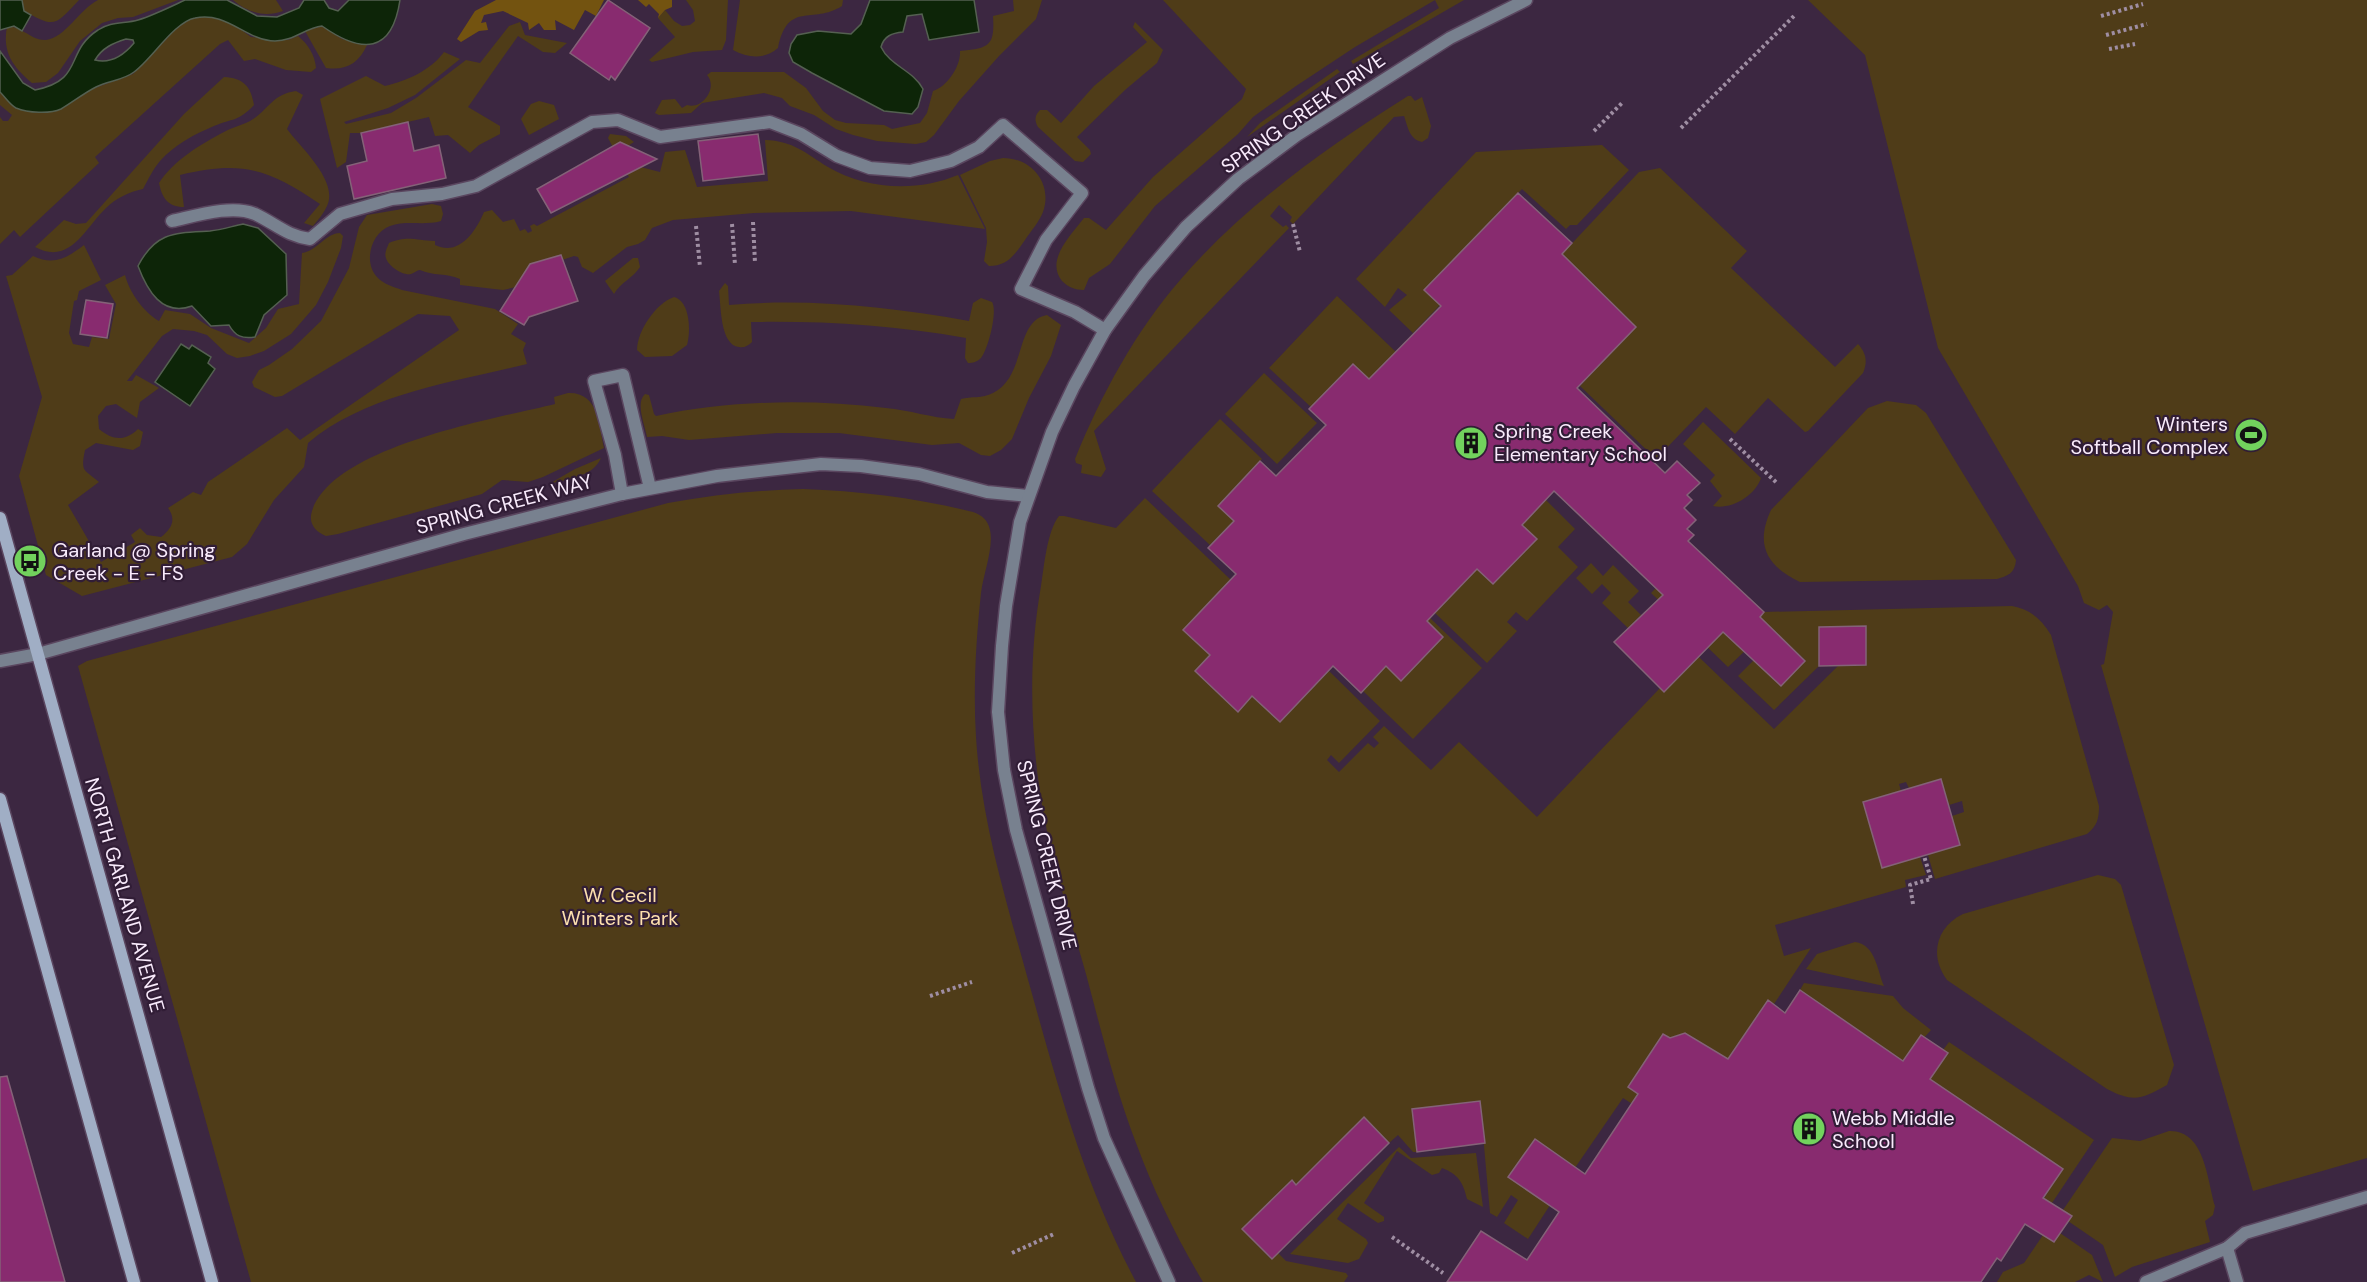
<svg xmlns="http://www.w3.org/2000/svg" width="2367" height="1282" font-family="'DM Sans',sans-serif">
  <style>
    .green { fill: #4f3c18 }
    .forest { fill: #735310 }
    .water { fill: #0d2508; stroke: #546051; stroke-width: 1.5; fill-rule: evenodd }
    .building { fill: #882b6f; stroke: #846278; stroke-width: 1.5 }
    .lines { fill: none; stroke-linecap: round; stroke-linejoin: round }
    .service-casing { stroke: #5a465f; stroke-width: 15 }
    .minor-casing { stroke: #5a465f; stroke-width: 15 }
    .tertiary-casing { stroke: #5a465f; stroke-width: 15 }
    .secondary-casing { stroke: #5a465f; stroke-width: 15 }
    .path { stroke: #9f8ea3; stroke-width: 4; stroke-dasharray: 3 3; stroke-linecap: butt }
    .service { stroke: #78818f; stroke-width: 12 }
    .minor { stroke: #78818f; stroke-width: 12 }
    .tertiary { stroke: #78818f; stroke-width: 12 }
    .secondary { stroke: #a0aec5; stroke-width: 12 }
    .labels { text-anchor: middle; stroke-width: 4.5; stroke-linejoin: round; paint-order: stroke }
    .street-label { font-size: 20px; fill: #f9ebfc; stroke: #311d36 }
    .poi-label { font-size: 20px; fill: #f9ebfc; stroke: #311d36; text-anchor: start }
    .park-label { font-size: 20px; fill: #fde0ae; stroke: #311d36 }
  </style>
  <rect width="100%" height="100%" fill="#3c2741"/>
  <g class="green">
    <path d="M22,0H79C55,25 56,29 24,11Z"/>
    <path d="M98,0H178L133,17L118,18L102,23L80,41L58,73L46,82L32,83C13,67 2,52 7,27C21,25 31,41 46,40C65,38 80,9 98,0Z"/>
    <path d="M233,0H276L283,11C264,18 247,12 233,0Z"/>
    <polygon points="686,0 728,0 726,40 722,50 693,52 652,62 649,60 675,37 658,18 665,10 674,21 682,26 690,25 695,21 693,10"/>
    <path d="M740,0H843L842,6C812,25 788,0 778,48C764,60 748,58 733,50Z"/>
    <path d="M1013,0H1042L1036,19L999,56L959,101L934,135L926,142L916,144L877,141L853,135L836,129L814,115L790,106L782,98L764,93L702,103L691,113L659,115L655,113L662,100L675,99L682,108L687,105C703,110 718,87 707,75L711,72H784L806,88L823,111L835,120L846,123L884,125L892,129L920,123L927,113L933,91C947,87 961,66 960,51C989,48 995,46 993,16L1014,11Z"/>
    <path d="M1163,0H1464L1353,64L1351,61L1439,8L1435,0L1355,47L1296,86L1253,117L1238,134L1155,206L1110,264L1089,278L1084,290C1075,290 1068,287 1062,281C1045,260 1071,235 1084,218H1089L1106,230L1153,177L1242,99L1246,89Z"/>
    <polygon points="1808,0 2367,0 2367,1158 2253,1191 2101,665 2104,664 2113,612 2107,605 2099,610 2084,603 2078,586 1938,348 1865,55"/>
    <path d="M211,16L232,23L251,37L288,40L298,36C308,44 315,55 316,68L311,72L286,70L255,59L244,61L228,40L220,44L95,157L99,163L20,237L14,230L0,244V117L3,121H8L12,115L0,105V92L15,108L95,88L133,74L176,29L192,18Z"/>
    <path d="M520,22L525,35L567,43L555,53L543,52L518,36L468,107L500,126V134L479,145L470,153L448,135L435,136L429,117L361,133H350L346,162L337,168L320,99L366,76L385,86C407,81 431,70 444,52L460,59L415,95L388,108L344,122L346,124L391,113L416,98L466,60L480,63L509,26Z"/>
    <path d="M1135,22L1163,50L1157,63L1125,90L1077,137L1090,150L1091,154L1083,162L1075,161L1038,127C1034,120 1035,115 1040,110H1047L1061,123L1094,86L1147,42L1133,27Z"/>
    <path d="M322,26L342,39L367,45C359,63 346,71 326,68L305,31Z"/>
    <polygon points="1337,69 1340,72 1247,137 1260,123"/>
    <path d="M224,77C243,78 251,86 254,105C238,122 233,118 214,126C195,134 174,145 160,161C153,169 148,180 143,189C129,192 116,198 106,208C85,228 70,266 35,247L64,220L76,224L86,223L184,114Z"/>
    <path d="M296,91L303,95L287,129C300,147 339,181 327,206C324,213 318,220 313,226L304,223L320,204C268,169 242,160 180,175L184,207C167,207 162,197 159,183C173,161 201,144 224,132C233,127 242,125 250,121C269,110 272,94 296,91Z"/>
    <path d="M1408,96H1411L1415,101L1422,97L1431,126L1428,138L1422,142C1409,139 1408,127 1404,116L1394,117L1293,224L1290,221L1292,217L1279,205L1270,216L1283,227L1286,225L1289,228L1094,431L1106,469L1101,477L1081,473L1082,465L1076,463L1075,459C1101,395 1135,332 1181,279C1245,205 1326,148 1408,96Z"/>
    <polygon points="539,101 554,105 559,119 529,135 521,119 531,104"/>
    <path d="M610,134L626,136L634,142L626,147L625,163L660,172L665,152L685,150L697,187L768,181L765,140C794,141 805,153 828,167C867,190 917,192 958,175L985,229L851,211L754,213L673,220L652,228L645,240L638,244L627,247L593,273L582,267L578,257L574,256L526,272L516,287L503,290L460,285V279C448,273 432,276 420,270C417,270 414,273 411,274C403,276 388,266 386,258C384,253 387,248 389,243C408,235 417,241 435,241V245C459,257 476,231 484,212L492,210L503,222L514,219L520,231L525,229L528,233L532,231L530,226L534,224L537,226L629,177L608,138Z"/>
    <polygon points="1602,145 1629,170 1577,225 1570,225 1566,229 1522,189 1425,290 1440,305 1413,333 1389,310 1407,295 1398,288 1385,307 1356,279 1476,152"/>
    <path d="M1003,158C1032,158 1053,184 1043,212C1039,222 1031,231 1025,240C1015,254 1008,266 989,266L984,261L987,242L986,228L960,175L990,161Z"/>
    <path d="M1660,168L1747,251L1731,268L1835,367L1858,344C1866,353 1868,361 1863,373L1808,431L1805,432L1768,398L1735,434L1706,407L1656,459L1580,386L1636,327L1562,254L1639,172Z"/>
    <path d="M432,204L441,206L443,214L441,221C424,226 406,220 390,226C371,233 363,262 377,277C383,284 394,287 402,290L495,309L518,324L511,334L526,343L523,350L527,364C455,382 366,394 308,443L304,467L274,500L247,544L232,557L82,596L46,575L19,476L42,397L6,276L12,275L33,256C54,266 67,258 84,245L101,280L79,291L77,300L74,301L69,333L73,344L89,347L92,337L109,339L116,304L105,285L125,275C129,291 143,312 159,321L165,310L190,314L211,328L249,343L266,328L278,309L299,304L302,253C317,251 326,233 340,233L343,236L341,248L328,282L316,305L291,334L264,351L250,356L237,358L227,354L207,335L194,331L173,329L162,336L127,381H132L136,375L159,388L140,402L137,418L116,404L106,406L98,416L99,429C112,440 125,442 138,429L143,432L140,446L133,450L96,443L85,450C80,474 85,469 99,482L68,505L101,562L135,542L131,535L140,528L147,535L161,537C171,529 177,520 168,508L193,492L201,495L208,482L287,428L300,440L459,330L450,316L418,314L282,396L275,397L254,387L252,382L259,370L269,365L292,349L321,321L349,268L359,227L367,215Z"/>
    <path d="M633,258H638L640,267C633,278 621,282 614,294L605,281Z"/>
    <path d="M725,283L728,286L729,305C809,298 890,307 969,321L973,303L981,298L992,302C998,311 988,350 981,358C977,362 973,363 968,363L965,358L966,338C891,325 827,321 751,322L752,342C748,346 744,348 739,347C720,345 721,306 719,291Z"/>
    <polygon points="1337,296 1396,352 1369,379 1352,364 1311,407 1269,368"/>
    <path d="M674,297C690,301 691,331 687,345L672,356L645,357L637,350C637,331 656,303 674,297Z"/>
    <path d="M1047,315L1061,325L1051,356L1029,398L1012,439L1001,450L990,456L981,455L959,443L932,445L839,433H777L689,440L662,436L647,437C645,425 635,403 645,394L649,395L654,414L656,416C731,400 810,399 886,408C909,410 932,418 954,419L961,399C971,396 982,399 993,393C1027,376 1014,321 1047,315Z"/>
    <polygon points="1264,373 1317,423 1277,464 1225,414"/>
    <path d="M568,393C599,392 599,425 604,448L543,477L528,482L502,480L482,494L338,534L326,536C315,532 308,523 312,511C333,446 495,419 555,404L554,397Z"/>
    <path d="M1887,401L1916,405L1926,413L2016,560C2015,573 2008,576 1997,579L1800,582C1766,566 1755,544 1771,510L1868,408Z"/>
    <polygon points="1220,419 1262,459 1218,506 1234,521 1210,545 1152,491"/>
    <path d="M1703,422L1761,478C1755,496 1731,510 1713,506L1722,496L1710,481L1715,475L1683,444Z"/>
    <path d="M601,458C593,477 567,479 549,484L575,469Z"/>
    <path d="M803,489C861,491 917,498 973,512C982,515 988,520 990,530C994,547 983,575 981,593C976,640 973,689 976,737C981,819 1005,897 1027,976C1057,1083 1083,1182 1136,1282H251L78,666L87,661L668,503C713,495 757,490 803,489Z"/>
    <path d="M1145,498L1231,580L1183,630L1210,655L1195,671L1237,711L1252,696L1280,722L1329,671L1380,721L1339,763L1331,755L1327,760L1339,772L1368,743L1374,748L1379,743L1373,737L1384,726L1431,770L1459,742L1537,817L1660,688L1664,692L1694,662L1679,638L1774,729L1838,666L1866,665V626L1819,627V666L1774,710L1738,676L1754,660L1781,686L1805,660L1770,627L1728,667L1651,593L1660,584L1716,626L1735,643L1764,612L2012,606C2030,609 2041,619 2051,635L2099,806C2099,819 2097,826 2087,834L1935,879L1928,855L1960,845L1952,816L1964,812L1962,801L1949,805L1941,779L1909,788L1906,782L1899,784L1901,791L1882,867L1920,857L1926,875L1905,880L1906,887L1775,925L1784,956L1811,948L1774,1004L1768,1000L1725,1063L1718,1053L1685,1033L1670,1038L1663,1034L1628,1087L1643,1097L1637,1107L1623,1098L1568,1178L1567,1161L1535,1139L1509,1177L1540,1199H1554L1528,1239L1504,1223L1518,1200L1511,1195L1497,1217L1490,1213L1480,1101L1412,1109L1417,1152H1413L1398,1135L1389,1143L1364,1117L1305,1176L1330,1201L1242,1229L1271,1259L1278,1253L1286,1261L1346,1273L1348,1276L1344,1282H1203C1177,1238 1154,1192 1136,1143C1115,1088 1101,1030 1086,974C1071,920 1053,866 1043,811C1030,736 1028,660 1041,586C1044,567 1047,531 1059,516H1064L1116,528Z"/>
    <polygon points="1546,500 1575,529 1558,547 1578,567 1527,621 1516,612 1507,622 1517,631 1487,663 1435,613 1477,569 1493,584 1537,539 1522,525"/>
    <polygon points="1591,563 1603,576 1613,565 1639,591 1628,602 1641,615 1628,628 1602,603 1611,593 1602,584 1592,594 1576,578"/>
    <polygon points="1430,618 1482,668 1413,739 1363,691 1386,666 1402,680 1443,637 1427,621"/>
    <path d="M2098,875L2115,879L2121,885L2174,1065L2167,1085C2142,1099 2134,1103 2107,1089L1947,980C1929,956 1936,927 1963,914Z"/>
    <path d="M1855,942C1876,945 1877,970 1884,986L1806,969L1817,954Z"/>
    <polygon points="1804,983 1893,996 1903,1008 1931,1030 1903,1061 1800,990"/>
    <polygon points="1949,1042 2094,1140 2052,1203 2044,1198 2063,1169 1930,1079 1943,1050"/>
    <path d="M2169,1131C2205,1130 2207,1179 2215,1206L2213,1215L2205,1221L2210,1242L2132,1267L2115,1277L2103,1245L2068,1221L2071,1216L2063,1210L2112,1138L2140,1141Z"/>
    <path d="M1399,1147L1411,1158L1476,1153L1483,1207L1467,1199C1463,1182 1458,1174 1442,1168L1439,1173L1432,1175L1397,1151L1364,1203L1384,1217V1221L1378,1223L1348,1203L1337,1219L1366,1239L1368,1243L1359,1259L1348,1263L1290,1254Z"/>
    <polygon points="2060,1233 2092,1255 2103,1282 2089,1275 2075,1282 1997,1282 2003,1272 2024,1263 2043,1235 2053,1242"/>
  </g>
  <g class="forest">
    <polygon points="496,0 604,0 596,16 585,10 574,30 555,20 556,30 544,30 539,23 529,30 528,23 503,11 484,15 481,23 486,22 488,30 479,31 461,42 457,39 475,11"/>
    <polygon points="638,0 672,0 672,7 665,10 658,18 659,14 649,4 646,7"/>
  </g>
  <g class="water">
    <polygon points="0,0 22,0 24,11 31,15 22,31 14,26 0,30"/>
    <path d="M185,0H227L257,16L277,17L299,8L304,0H324L329,8L338,11L349,0H400C392,54 362,54 322,26C305,28 294,41 275,41C245,40 227,11 195,18C174,22 152,59 134,72C124,80 108,81 96,87C84,93 73,102 61,109C50,114 28,113 16,108C10,105 5,97 0,92V51L23,83L35,90C85,80 64,52 98,30C111,21 125,24 138,20C154,15 170,7 185,0ZM126,39L133,40L134,43C124,55 111,64 95,60C102,48 113,43 126,39Z"/>
    <path d="M870,0H974L979,32L929,40L922,14L907,16L903,32C892,33 884,36 881,47C890,66 913,70 923,89L918,107L912,114L884,111L812,73L793,62L789,53L791,44L797,35L818,31L851,34L861,24Z"/>
    <path d="M243,224L258,228L286,254L287,295L264,315L255,337C242,339 235,336 229,325L211,326L192,306C162,317 147,290 138,266C156,231 176,233 210,231C221,230 233,226 243,224Z"/>
    <polygon points="181,344 189,349 192,345 211,357 208,363 215,369 190,406 155,382"/>
  </g>
  <g class="building">
    <polygon points="608,0 650,28 615,80 611,76 609,80 570,53"/>
    <polygon points="408,122 414,151 439,145 446,178 354,199 347,166 367,161 361,133"/>
    <polygon points="758,134 764,174 703,181 698,141"/>
    <polygon points="620,142 657,159 551,213 537,189"/>
    <polygon points="1518,193 1572,243 1562,254 1636,327 1577,388 1665,473 1677,461 1700,483 1687,495 1692,500 1684,508 1696,520 1687,529 1694,535 1688,541 1764,612 1760,617 1805,661 1781,686 1723,632 1664,692 1614,642 1663,595 1554,491 1522,525 1537,539 1493,584 1477,569 1427,621 1443,637 1401,681 1386,666 1361,693 1333,666 1280,722 1252,696 1238,712 1195,671 1210,655 1183,630 1236,574 1208,548 1234,521 1218,506 1260,461 1276,476 1326,425 1309,409 1353,364 1369,379 1441,306 1424,290"/>
    <polygon points="561,255 578,301 529,317 524,325 500,311 530,264"/>
    <polygon points="86,300 113,304 107,338 80,334"/>
    <polygon points="1866,626 1866,665 1819,666 1819,627"/>
    <polygon points="1941,779 1960,845 1882,868 1863,802"/>
    <polygon points="1800,990 1903,1061 1921,1035 1948,1053 1930,1079 2063,1169 2043,1198 2072,1216 2054,1242 2025,1224 2001,1261 1997,1258 1981,1282 1447,1282 1481,1231 1527,1260 1559,1212 1508,1177 1535,1139 1585,1174 1638,1094 1628,1087 1663,1034 1670,1038 1685,1033 1728,1059 1768,1000 1785,1013"/>
    <polygon points="7,1076 65,1282 0,1282 0,1077"/>
    <polygon points="1480,1101 1485,1143 1417,1152 1412,1109"/>
    <polygon points="1364,1117 1389,1143 1272,1259 1242,1229 1292,1180 1296,1185"/>
  </g>
  <g class="lines">
    <defs>
      <g id="service">
        <path d="M172,221C195,216 232,204 255,214C276,224 287,236 310,239L340,214L392,199L442,194L476,186L592,122L618,120L660,137L770,122L801,134L837,156L870,168L910,171L951,161L979,147L1003,125L1082,193L1046,240L1021,289L1075,312L1105,330"/>
        <polyline points="622,494 615,455 594,381 623,375 650,488"/>
        <polyline points="2227,1248 2237,1282"/>
      </g>
      <polyline id="minor" points="2146,1282 2227,1248 2245,1233 2367,1197"/>
      <g id="tertiary">
        <polyline points="0,661 38,654 464,534 622,494 717,476 821,464 861,466 919,474 987,492 1028,496"/>
        <polyline points="1169,1282 1104,1138 1088,1088 1016,830 1004,770 998,712 1002,646 1006,606 1020,522 1052,432 1074,386 1105,330 1144,276 1186,227 1238,179 1297,135 1450,38 1526,0"/>
      </g>
      <g id="secondary">
        <polyline points="0,518 212,1282"/>
        <polyline points="0,799 134,1282"/>
      </g>
    </defs>
    <use href="#service" class="service-casing"/>
    <use href="#minor" class="minor-casing"/>
    <use href="#tertiary" class="tertiary-casing"/>
    <use href="#secondary" class="secondary-casing"/>
    <g class="path">
      <polyline points="2101,16 2143,4"/>
      <polyline points="2106,35 2147,24"/>
      <polyline points="2109,49 2135,44"/>
      <polyline points="1681,128 1796,14"/>
      <polyline points="1594,131 1622,103"/>
      <polyline points="753,222 755,263"/>
      <polyline points="732,224 735,265"/>
      <polyline points="1293,224 1300,252"/>
      <polyline points="696,226 700,267"/>
      <polyline points="1730,439 1778,484"/>
      <polyline points="1913,904 1910,885 1931,879 1924,856"/>
      <polyline points="930,996 972,982"/>
      <polyline points="1392,1237 1443,1273"/>
      <polyline points="1012,1253 1054,1234"/>
    </g>
    <use href="#service" class="service"/>
    <use href="#minor" class="minor"/>
    <use href="#tertiary" class="tertiary"/>
    <use href="#secondary" class="secondary"/>
  </g>
  <defs>
    <symbol id="stadium-disc" viewBox="-11 -11 22 22"><circle r="9.5" fill="#72d25d" stroke="#311d36"/><path d="M0-5a6.5 5 0 1 0 0 10a6.5 5 0 1 0 0-10ZM-3.5-1.8h7v3.6h-7Z" fill="#111"/></symbol>
    <symbol id="building-disc" viewBox="-11 -11 22 22"><circle r="9.5" fill="#72d25d" stroke="#311d36"/><path d="M-4-6H4V6H1V3H-1V6H-4ZM-2.5-4.3h1.7v1.8h-1.7ZM.8-4.3h1.7v1.8H.8ZM-2.5-1h1.7V.8h-1.7ZM.8-1h1.7V.8H.8Z" fill="#111"/></symbol>
    <symbol id="bus-disc" viewBox="-11 -11 22 22"><circle r="9.5" fill="#72d25d" stroke="#311d36"/><path d="M-5-6H5V4H4V6H2V4H-2V6H-4V4H-5ZM-3.5-4V0h7V-4ZM-3.5 1.2v1.5H-2V1.2ZM2 1.2v1.5H3.5V1.2Z" fill="#111"/></symbol>
  </defs>
  <g fill-rule="evenodd">
    <use href="#stadium-disc" x="2232" y="416" width="38" height="38"/>
    <use href="#building-disc" x="1452" y="424" width="38" height="38"/>
    <use href="#bus-disc" x="11" y="542" width="38" height="38"/>
    <use href="#building-disc" x="1790" y="1110" width="38" height="38"/>
  </g>
  <g class="labels">
    <g class="street-label">
      <text transform="translate(1303 113) rotate(-35)" y="7">SPRING CREEK DRIVE</text>
      <text transform="translate(504 504) rotate(-15)" y="7">SPRING CREEK WAY</text>
      <text transform="translate(1047 855) rotate(76)" y="7">SPRING CREEK DRIVE</text>
      <text transform="translate(125 895) rotate(74)" y="7">NORTH GARLAND AVENUE</text>
    </g>
    <g class="poi-label">
      <text x="2228" y="431" text-anchor="end">Winters<tspan x="2228" dy="23">Softball Complex</tspan></text>
      <text x="1494" y="438">Spring Creek<tspan x="1494" dy="23">Elementary School</tspan></text>
      <text x="53" y="557">Garland @ Spring<tspan x="53" dy="23">Creek - E - FS</tspan></text>
      <text x="1832" y="1125">Webb Middle<tspan x="1832" dy="23">School</tspan></text>
    </g>
    <g class="park-label">
      <text x="620" y="902">W. Cecil<tspan x="620" dy="23">Winters Park</tspan></text>
    </g>
  </g>
</svg>
